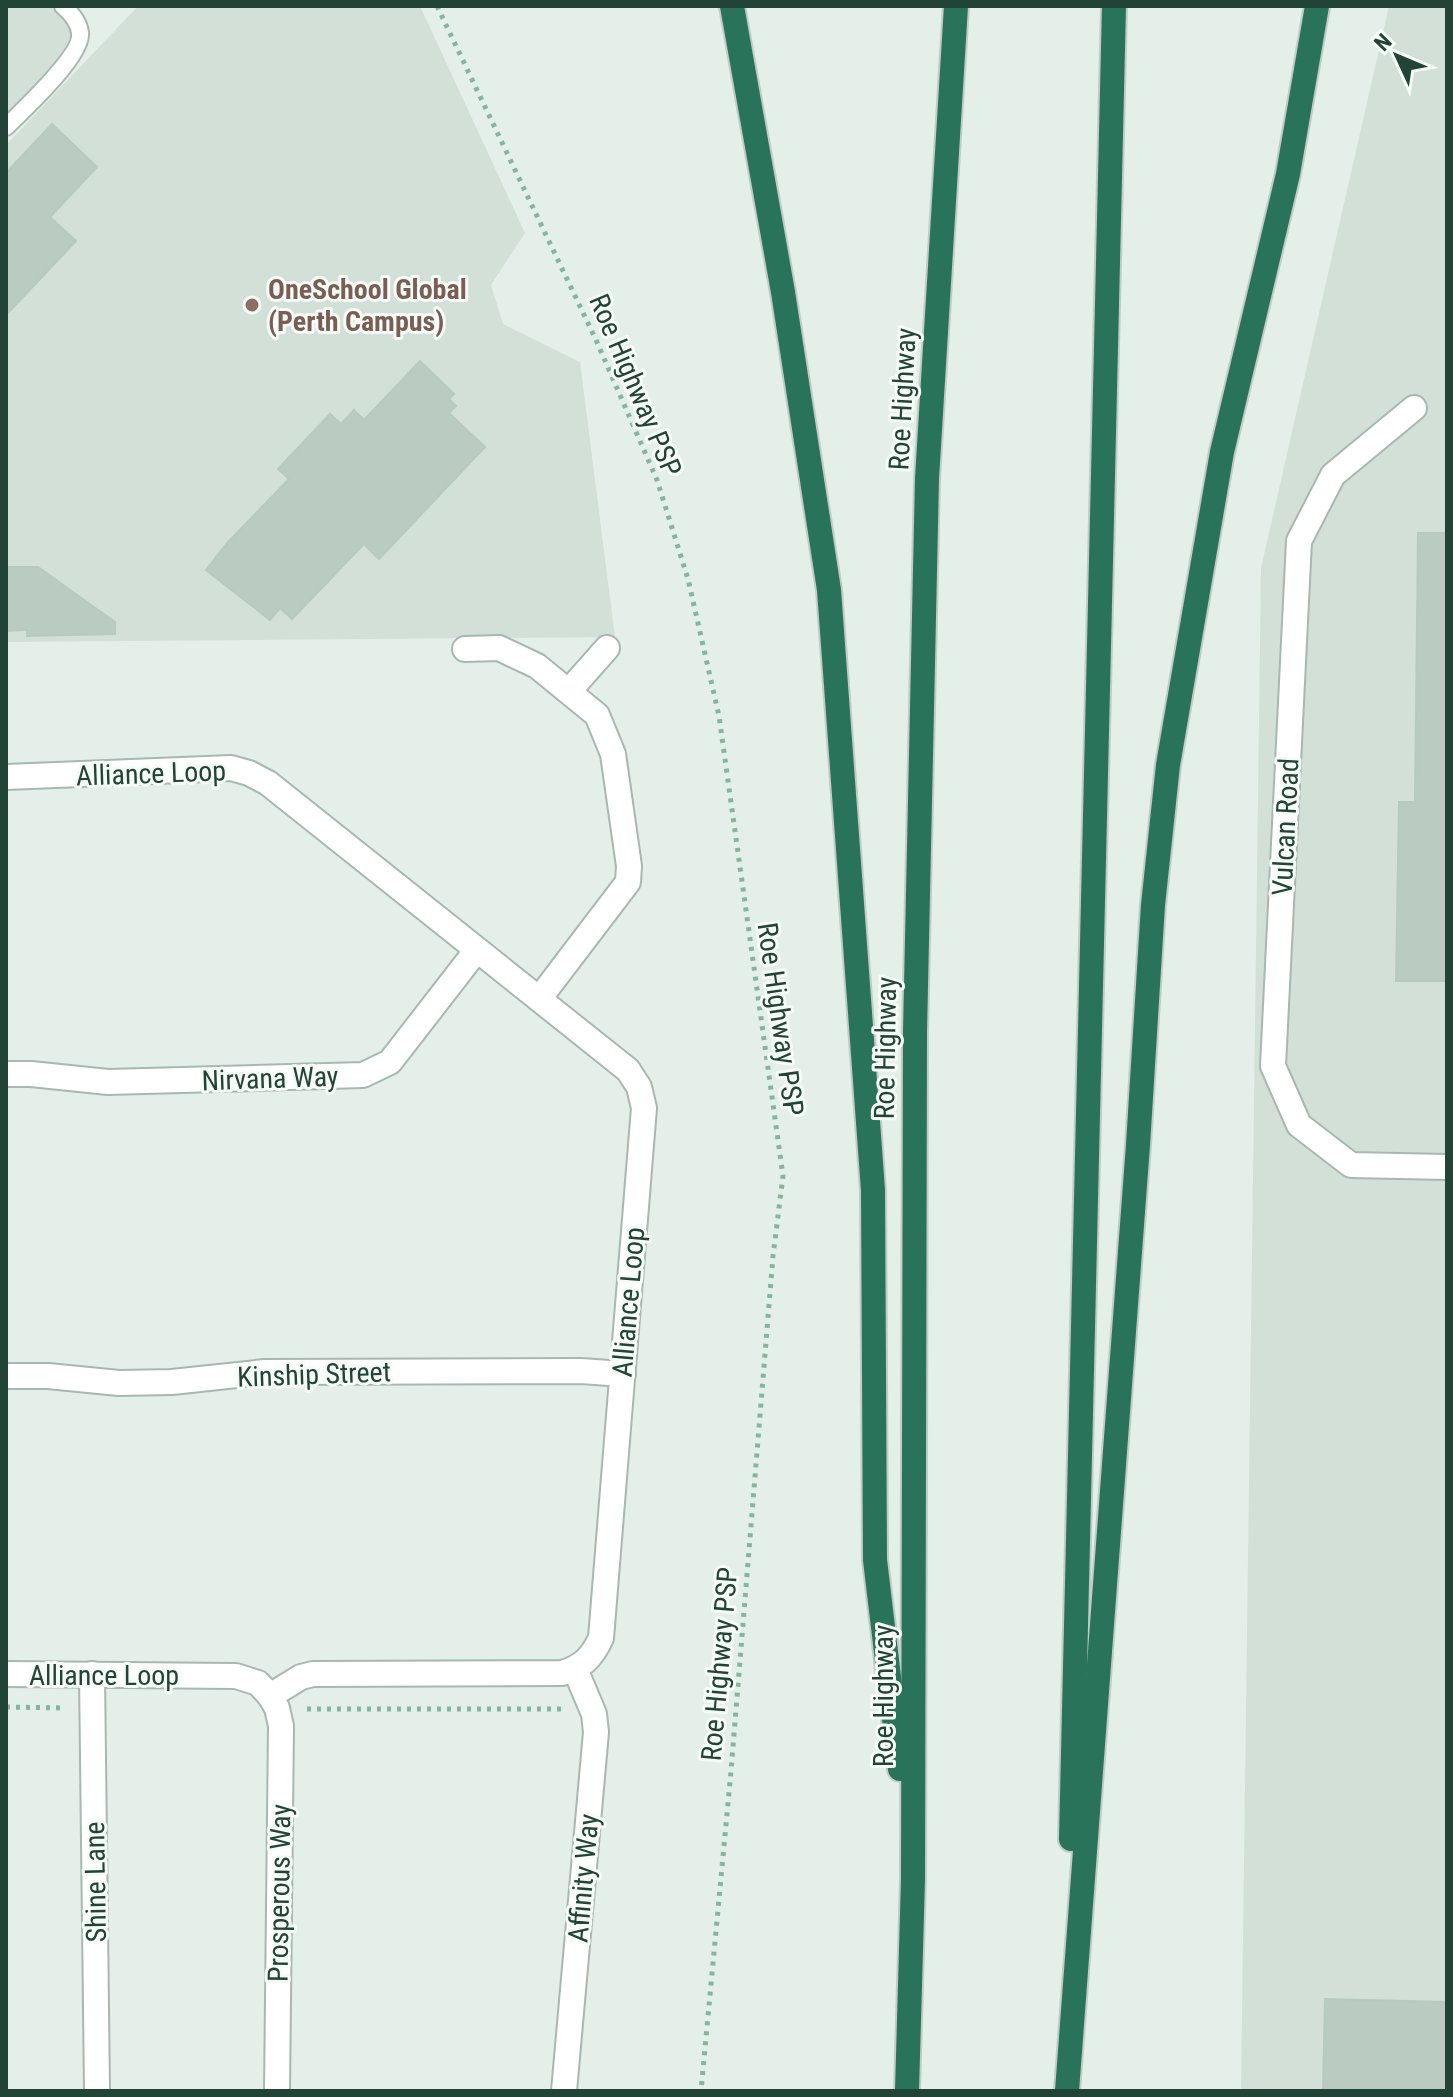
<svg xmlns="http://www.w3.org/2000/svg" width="1453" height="2097" font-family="'Roboto Condensed',sans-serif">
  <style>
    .built { fill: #d3e0d8 }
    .building { fill: #bacbc2; stroke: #b6cabf; stroke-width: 2 }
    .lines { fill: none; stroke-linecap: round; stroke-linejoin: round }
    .lane-casing { stroke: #a7b8b0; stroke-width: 20 }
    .street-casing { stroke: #a7b8b0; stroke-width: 28 }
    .highway-casing { stroke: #c1cbc7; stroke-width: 28 }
    .path { stroke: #82b69f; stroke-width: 5; stroke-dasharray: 4 6; stroke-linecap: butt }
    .lane { stroke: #fff; stroke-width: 16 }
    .street { stroke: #fff; stroke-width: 24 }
    .highway { stroke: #2a735b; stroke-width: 24 }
    .education-dot { fill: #8d6e63; stroke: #f6fbf8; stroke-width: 3 }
    .labels { text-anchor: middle; stroke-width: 6; stroke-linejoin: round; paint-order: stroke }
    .education-label { font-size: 28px; font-weight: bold; fill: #785e54; stroke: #f6fbf8; text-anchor: start }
    .street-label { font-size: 28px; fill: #224436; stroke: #f6fbf8 }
  </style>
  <rect width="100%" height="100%" fill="#e5efe9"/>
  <g class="built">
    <polygon points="6,6 58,6 90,36 6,122"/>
    <polygon points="138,6 420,6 525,233 491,285 503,324 580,362 615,637 6,642 6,145"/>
    <polygon points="1389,6 1447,6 1447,2091 1241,2091 1261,568"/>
  </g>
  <g class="building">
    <polygon points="52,124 97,167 50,217 76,241 6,315 6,173"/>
    <polygon points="420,361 454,394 449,399 456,406 449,413 485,447 379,559 364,544 292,619 280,608 270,620 206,570 228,542 289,479 278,469 330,414 341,424 354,410 364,420"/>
    <polygon points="1418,533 1447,533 1447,981 1396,981 1399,802 1415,802"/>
    <polygon points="6,567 38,567 115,622 115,634 27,636 27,630 6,631"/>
    <polygon points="1325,1999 1447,2002 1447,2091 1323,2091"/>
  </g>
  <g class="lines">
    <defs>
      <path id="lane" d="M6,127C23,110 83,55 80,33C79,22 71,13 63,6"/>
      <g id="street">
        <polyline points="1414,408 1333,475 1299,541 1273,1066 1299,1125 1351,1165 1447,1167"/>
        <polyline points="465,649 499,648 537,666 597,715 613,754 629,866 628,882 539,999"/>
        <polyline points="569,691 607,648"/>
        <path d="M6,777L231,768L249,773L268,783L628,1070L639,1087L644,1108L601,1638C592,1657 583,1667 562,1673L313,1674L301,1677L270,1696L258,1683L236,1676L6,1674"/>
        <polyline points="6,1074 31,1074 108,1082 363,1075 390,1062 476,951"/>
        <polyline points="6,1376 48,1376 119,1383 172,1382 265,1372 581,1371 623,1374"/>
        <polyline points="92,1674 97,2091"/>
        <polyline points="270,1696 277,1708 281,1726 277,2091"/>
        <polyline points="564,2091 596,1732 594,1714 575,1669"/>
      </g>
      <g id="highway">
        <polyline points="732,6 783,292 829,590 873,1190 875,1560 900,1769"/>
        <polyline points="1071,1839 1114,6"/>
        <polyline points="907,2091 913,1879 915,1032 927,478 956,6"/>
        <polyline points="1067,2091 1138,1145 1153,905 1168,765 1222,452 1288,174 1317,6"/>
      </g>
    </defs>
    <use href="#lane" class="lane-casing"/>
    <use href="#street" class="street-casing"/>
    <use href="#highway" class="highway-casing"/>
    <g class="path">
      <polyline points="437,6 596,340 657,480 688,579 719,716 783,1176 773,1256 731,1771 701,2091"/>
      <polyline points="6,1707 65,1708"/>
      <polyline points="307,1709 561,1709"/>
    </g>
    <use href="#lane" class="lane"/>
    <use href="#street" class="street"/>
    <use href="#highway" class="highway"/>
  </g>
  <circle class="education-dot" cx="252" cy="305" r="8"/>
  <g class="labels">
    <g class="education-label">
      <text x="268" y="299">OneSchool Global<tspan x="268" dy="32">(Perth Campus)</tspan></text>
    </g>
    <g class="street-label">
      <text transform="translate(636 385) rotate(67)" y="10">Roe Highway PSP</text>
      <text transform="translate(902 399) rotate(-87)" y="10">Roe Highway</text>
      <text transform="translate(151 773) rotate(-2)" y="10">Alliance Loop</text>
      <text transform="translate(1285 827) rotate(-87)" y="10">Vulcan Road</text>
      <text transform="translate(781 1019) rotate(82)" y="10">Roe Highway PSP</text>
      <text transform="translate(885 1048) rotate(-89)" y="10">Roe Highway</text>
      <text transform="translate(270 1078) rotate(-2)" y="10">Nirvana Way</text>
      <text transform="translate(628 1302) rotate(-85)" y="10">Alliance Loop</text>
      <text transform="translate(314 1374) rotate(-2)" y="10">Kinship Street</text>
      <text transform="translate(719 1664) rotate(-85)" y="10">Roe Highway PSP</text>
      <text x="104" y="1685">Alliance Loop</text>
      <text transform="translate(883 1696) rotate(-90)" y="10">Roe Highway</text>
      <text transform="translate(583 1878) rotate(-85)" y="10">Affinity Way</text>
      <text transform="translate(95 1882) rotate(-91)" y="10">Shine Lane</text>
      <text transform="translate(279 1893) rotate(-89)" y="10">Prosperous Way</text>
    </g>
  </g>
  <rect width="1453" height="2097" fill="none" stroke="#224436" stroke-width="16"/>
  <g transform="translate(1397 56) rotate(314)" stroke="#f6fbf8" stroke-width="6" paint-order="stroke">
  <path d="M0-6L14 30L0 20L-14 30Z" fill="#224436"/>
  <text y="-12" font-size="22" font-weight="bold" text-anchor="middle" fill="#224436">N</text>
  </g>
</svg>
